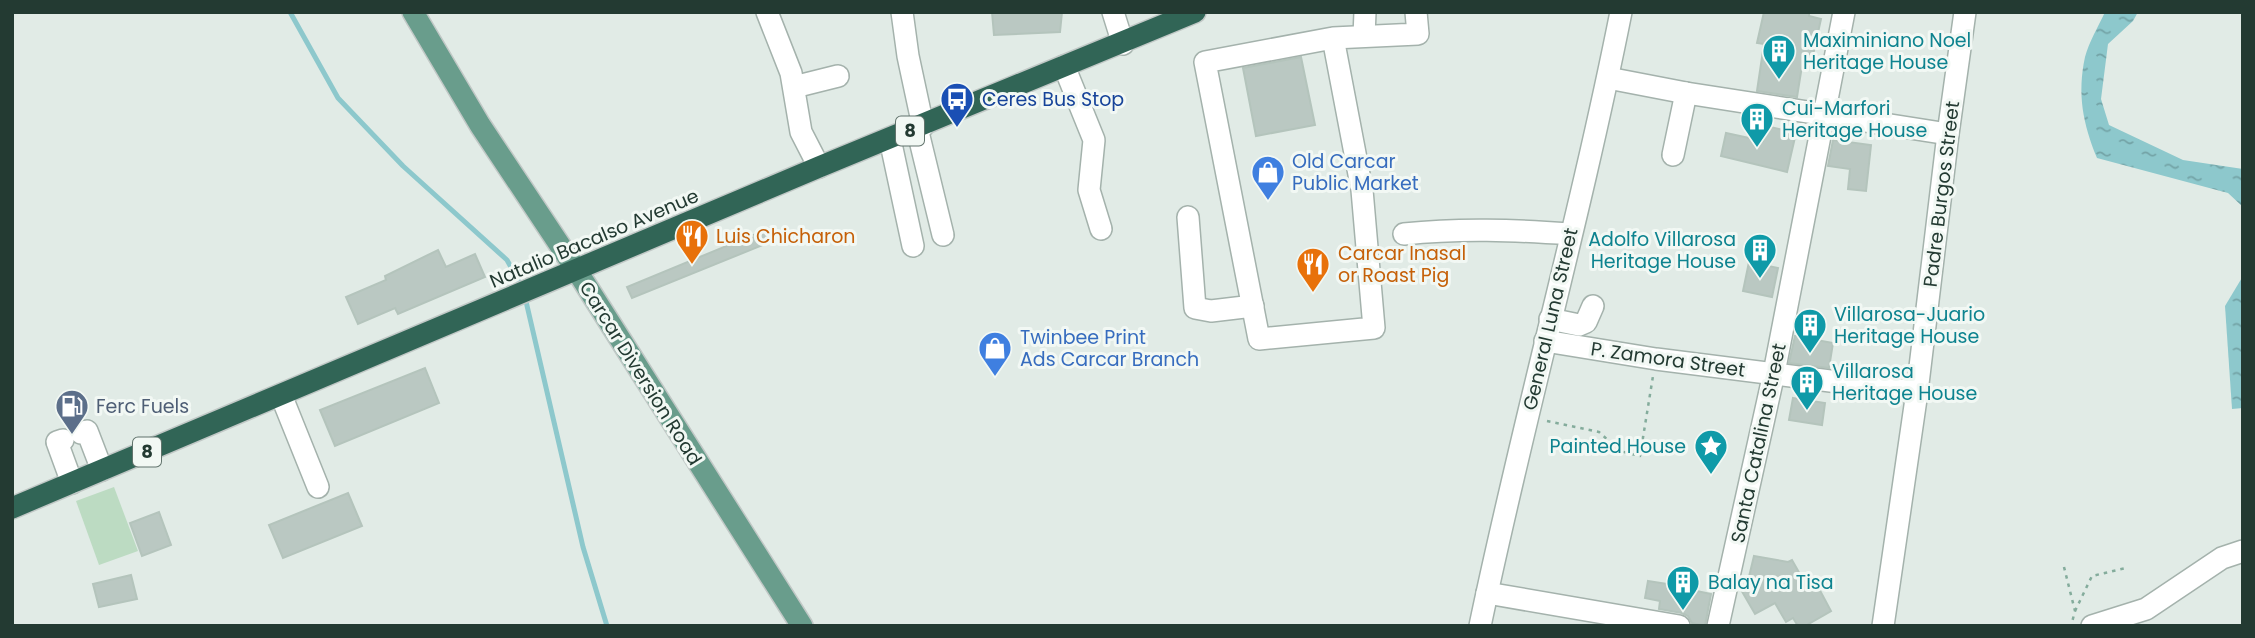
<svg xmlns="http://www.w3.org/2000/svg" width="2255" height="638" font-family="Poppins,sans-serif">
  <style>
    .pitch { fill: #bcdbc2 }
    .water { fill: url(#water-ripples) }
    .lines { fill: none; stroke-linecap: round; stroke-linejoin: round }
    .stream { stroke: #8dc8cc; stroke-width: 5 }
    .building { fill: #bac8c2; stroke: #b4c4bc; stroke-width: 2 }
    .minor-casing { stroke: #a4b2ac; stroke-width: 24 }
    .major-casing { stroke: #c1c8c6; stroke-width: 24 }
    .highway-casing { stroke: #c1c8c6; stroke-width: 24 }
    .path { stroke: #84ac9c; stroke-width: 2.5; stroke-dasharray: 3.5 5; stroke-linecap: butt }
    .minor { stroke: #fff; stroke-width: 21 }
    .major { stroke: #699d8c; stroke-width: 21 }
    .highway { stroke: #316556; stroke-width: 21 }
    .labels { text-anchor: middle; stroke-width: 6; stroke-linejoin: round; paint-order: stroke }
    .shield { fill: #f2f8f4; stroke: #61736c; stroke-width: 2 }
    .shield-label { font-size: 18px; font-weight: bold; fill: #233a32 }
    .culture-label { font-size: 19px; fill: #0d838f; stroke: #f2f8f4; text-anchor: start }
    .transit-label { font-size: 19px; fill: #164399; stroke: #f2f8f4; text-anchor: start }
    .shop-label { font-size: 19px; fill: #366cbe; stroke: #f2f8f4; text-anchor: start }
    .street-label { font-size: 19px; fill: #233a32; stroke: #f2f8f4 }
    .food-label { font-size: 19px; fill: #c56008; stroke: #f2f8f4; text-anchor: start }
    .service-label { font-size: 19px; fill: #4e5e75; stroke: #f2f8f4; text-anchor: start }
  </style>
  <defs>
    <pattern id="water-ripples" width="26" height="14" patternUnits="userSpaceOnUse" patternTransform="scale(1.75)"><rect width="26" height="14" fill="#8dc8cc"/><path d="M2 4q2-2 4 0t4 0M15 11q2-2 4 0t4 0" fill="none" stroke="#73a3a6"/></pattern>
  </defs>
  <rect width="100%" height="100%" fill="#e1ebe6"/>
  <polygon class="pitch" points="114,487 138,551 99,565 76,501"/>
  <g class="water">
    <path d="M2105,12H2138L2133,21L2108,44L2101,99L2109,125L2183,160L2243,169V207L2228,193L2097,158C2083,124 2077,94 2085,57C2089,42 2098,27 2105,12Z"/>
    <polygon points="2243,276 2243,408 2232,409 2225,306"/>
  </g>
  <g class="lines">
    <g class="stream">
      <polyline points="290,12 338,98 403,166 507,260 522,287"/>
      <polyline points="525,297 583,547 607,626"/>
    </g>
  </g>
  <g class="building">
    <polygon points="992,12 1062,12 1060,32 994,35"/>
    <polygon points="1764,12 1809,12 1809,16 1821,19 1813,55 1804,53 1797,97 1757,91 1764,44 1757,43"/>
    <polygon points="1301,57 1315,125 1256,136 1243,68"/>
    <polygon points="1766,126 1796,133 1787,172 1721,156 1726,133 1763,141"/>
    <polygon points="1833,140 1871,145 1866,191 1848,189 1850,169 1828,166"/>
    <polygon points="770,228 775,240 632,298 627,287"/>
    <polygon points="438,250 446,267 475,254 485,277 398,314 395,308 358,324 346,297 386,280 385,276"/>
    <polygon points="1749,262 1778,268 1772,297 1743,291"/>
    <polygon points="1795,336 1833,343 1829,368 1789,363"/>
    <polygon points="425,368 439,403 335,446 320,410"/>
    <polygon points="1793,398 1825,403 1822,425 1789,420"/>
    <polygon points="348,493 362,526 283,558 269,525"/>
    <polygon points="159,512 171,545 142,556 130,523"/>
    <polygon points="1754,556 1788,562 1792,560 1809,590 1817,585 1831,611 1805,626 1798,626 1793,618 1786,622 1775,603 1755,614 1740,588 1747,585"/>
    <polygon points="131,575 137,599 99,607 93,584"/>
    <polygon points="1648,581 1693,588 1692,590 1711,594 1705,626 1692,623 1688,616 1682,613 1659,609 1660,601 1645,598"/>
  </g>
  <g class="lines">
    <defs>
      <g id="minor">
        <polyline points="767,12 791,73 801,132 819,167"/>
        <polyline points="902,12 908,56 923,126"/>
        <polyline points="1113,12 1123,44"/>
        <polyline points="1364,36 1365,12"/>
        <polyline points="1333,38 1362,190 1374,328 1259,339 1205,62 1333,38 1418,34 1416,12"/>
        <polyline points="1064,66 1094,140 1089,190 1101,229"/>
        <polyline points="1608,78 1686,93 1948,134"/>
        <polyline points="794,87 838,76"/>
        <polyline points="917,128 943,235"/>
        <polyline points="890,139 913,246"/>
        <polyline points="1673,155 1686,93"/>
        <polyline points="1188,217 1195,308 1211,311 1253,306"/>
        <path d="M1404,234C1460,228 1514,230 1570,234"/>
        <polyline points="1550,319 1579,325 1586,322 1593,306"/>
        <polyline points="1545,341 1656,359 1917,392"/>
        <polyline points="281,395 318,487"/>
        <polyline points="81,433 87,431 102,470"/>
        <polyline points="63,440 57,442 72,483"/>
        <polyline points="1487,593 1679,626"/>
        <path d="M1480,626C1523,420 1580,218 1621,12"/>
        <polyline points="1718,626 1774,373 1844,12"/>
        <polyline points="1883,626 1917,392 1948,134 1965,12"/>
        <polyline points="2092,626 2146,609 2222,558 2243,551"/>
      </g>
      <polyline id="major" points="413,12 480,125 577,271 802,626"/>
      <polyline id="highway" points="12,508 819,167 1195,12"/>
    </defs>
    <use href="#minor" class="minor-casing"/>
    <use href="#major" class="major-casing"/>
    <use href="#highway" class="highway-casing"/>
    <g class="path">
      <polyline points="1547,421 1599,432 1620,451 1640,456 1653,376"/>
      <polyline points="2064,567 2075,611 2071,626"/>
      <polyline points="2075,611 2092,576 2126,568"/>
    </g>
    <use href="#minor" class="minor"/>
    <use href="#major" class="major"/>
    <use href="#highway" class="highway"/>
  </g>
  <defs>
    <symbol id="building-pin" viewBox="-11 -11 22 30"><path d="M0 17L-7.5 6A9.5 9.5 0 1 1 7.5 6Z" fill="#0f9aa8" stroke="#f2f8f4"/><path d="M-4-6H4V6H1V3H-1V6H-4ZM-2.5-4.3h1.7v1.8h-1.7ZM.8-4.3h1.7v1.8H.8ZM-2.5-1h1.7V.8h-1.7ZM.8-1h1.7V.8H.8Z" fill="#fff"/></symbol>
    <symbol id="bus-pin" viewBox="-11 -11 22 30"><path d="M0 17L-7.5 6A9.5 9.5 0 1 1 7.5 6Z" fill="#1a4fb4" stroke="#f2f8f4"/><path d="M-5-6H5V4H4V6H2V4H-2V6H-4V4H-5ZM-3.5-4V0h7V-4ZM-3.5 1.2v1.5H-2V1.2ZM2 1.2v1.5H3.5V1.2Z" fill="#fff"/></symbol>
    <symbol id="shop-pin" viewBox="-11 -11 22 30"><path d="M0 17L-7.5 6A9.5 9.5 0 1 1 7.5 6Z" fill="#3f7fe0" stroke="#f2f8f4"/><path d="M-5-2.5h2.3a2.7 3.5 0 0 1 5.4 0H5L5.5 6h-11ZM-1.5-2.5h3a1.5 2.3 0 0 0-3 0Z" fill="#fff"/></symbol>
    <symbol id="restaurant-pin" viewBox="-11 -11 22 30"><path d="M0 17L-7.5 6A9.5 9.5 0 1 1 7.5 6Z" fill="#e8710a" stroke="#f2f8f4"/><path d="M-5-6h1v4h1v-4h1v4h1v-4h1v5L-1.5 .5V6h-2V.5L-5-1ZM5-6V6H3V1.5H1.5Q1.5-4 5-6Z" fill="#fff"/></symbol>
    <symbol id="fuel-pin" viewBox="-11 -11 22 30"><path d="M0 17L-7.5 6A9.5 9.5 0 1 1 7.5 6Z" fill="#5c6f8a" stroke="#f2f8f4"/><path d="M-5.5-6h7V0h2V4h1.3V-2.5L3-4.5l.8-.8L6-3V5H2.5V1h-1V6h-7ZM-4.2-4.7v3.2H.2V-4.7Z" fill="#fff"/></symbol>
    <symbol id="sight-pin" viewBox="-11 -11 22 30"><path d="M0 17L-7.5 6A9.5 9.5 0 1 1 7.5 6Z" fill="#0f9aa8" stroke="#f2f8f4"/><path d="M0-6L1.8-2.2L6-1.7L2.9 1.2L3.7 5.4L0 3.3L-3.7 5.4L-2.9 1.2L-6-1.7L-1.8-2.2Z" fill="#fff"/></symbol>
  </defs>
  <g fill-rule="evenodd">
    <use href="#building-pin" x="1760" y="32" width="38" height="52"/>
    <use href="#bus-pin" x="938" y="80" width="38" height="52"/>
    <use href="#building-pin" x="1738" y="100" width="38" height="52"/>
    <use href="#shop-pin" x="1249" y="153" width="38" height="52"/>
    <use href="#restaurant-pin" x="673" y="217" width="38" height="52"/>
    <use href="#building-pin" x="1741" y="231" width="38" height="52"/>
    <use href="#restaurant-pin" x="1294" y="245" width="38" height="52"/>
    <use href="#building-pin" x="1791" y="306" width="38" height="52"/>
    <use href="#shop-pin" x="976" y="329" width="38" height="52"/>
    <use href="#building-pin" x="1788" y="363" width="38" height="52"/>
    <use href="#fuel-pin" x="53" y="387" width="38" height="52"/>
    <use href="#sight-pin" x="1692" y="427" width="38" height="52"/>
    <use href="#building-pin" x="1664" y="563" width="38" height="52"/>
  </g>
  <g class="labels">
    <g class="shield">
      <rect x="896" y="116.5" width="28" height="29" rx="5"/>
      <rect x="133" y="437.5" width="28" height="29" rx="5"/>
    </g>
    <g class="shield-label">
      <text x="910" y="137">8</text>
      <text x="147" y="458">8</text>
    </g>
    <g class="culture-label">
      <text x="1803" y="47">Maximiniano Noel<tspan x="1803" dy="22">Heritage House</tspan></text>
      <text x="1782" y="115">Cui-Marfori<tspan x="1782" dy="22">Heritage House</tspan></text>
      <text x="1736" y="246" text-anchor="end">Adolfo Villarosa<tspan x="1736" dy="22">Heritage House</tspan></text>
      <text x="1834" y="321">Villarosa-Juario<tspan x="1834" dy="22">Heritage House</tspan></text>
      <text x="1832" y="378">Villarosa<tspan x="1832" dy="22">Heritage House</tspan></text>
      <text x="1686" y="453" text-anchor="end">Painted House</text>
      <text x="1708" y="589">Balay na Tisa</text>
    </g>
    <g class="transit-label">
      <text x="982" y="106">Ceres Bus Stop</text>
    </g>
    <g class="shop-label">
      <text x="1292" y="168">Old Carcar<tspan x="1292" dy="22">Public Market</tspan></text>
      <text x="1020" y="344">Twinbee Print<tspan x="1020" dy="22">Ads Carcar Branch</tspan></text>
    </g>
    <g class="street-label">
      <text transform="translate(1941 194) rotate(-83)" y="7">Padre Burgos Street</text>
      <text transform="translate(594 238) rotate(-23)" y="7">Natalio Bacalso Avenue</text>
      <text transform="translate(1550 319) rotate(-77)" y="7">General Luna Street</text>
      <text transform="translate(1668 359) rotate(8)" y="7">P. Zamora Street</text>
      <text transform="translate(641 373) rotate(58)" y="7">Carcar Diversion Road</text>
      <text transform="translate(1758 443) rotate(-78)" y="7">Santa Catalina Street</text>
    </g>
    <g class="food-label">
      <text x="716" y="243">Luis Chicharon</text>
      <text x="1338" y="260">Carcar Inasal<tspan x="1338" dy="22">or Roast Pig</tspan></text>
    </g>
    <g class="service-label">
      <text x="96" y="413">Ferc Fuels</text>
    </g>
  </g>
  <rect width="2255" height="638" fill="none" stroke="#233a32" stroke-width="28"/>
</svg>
